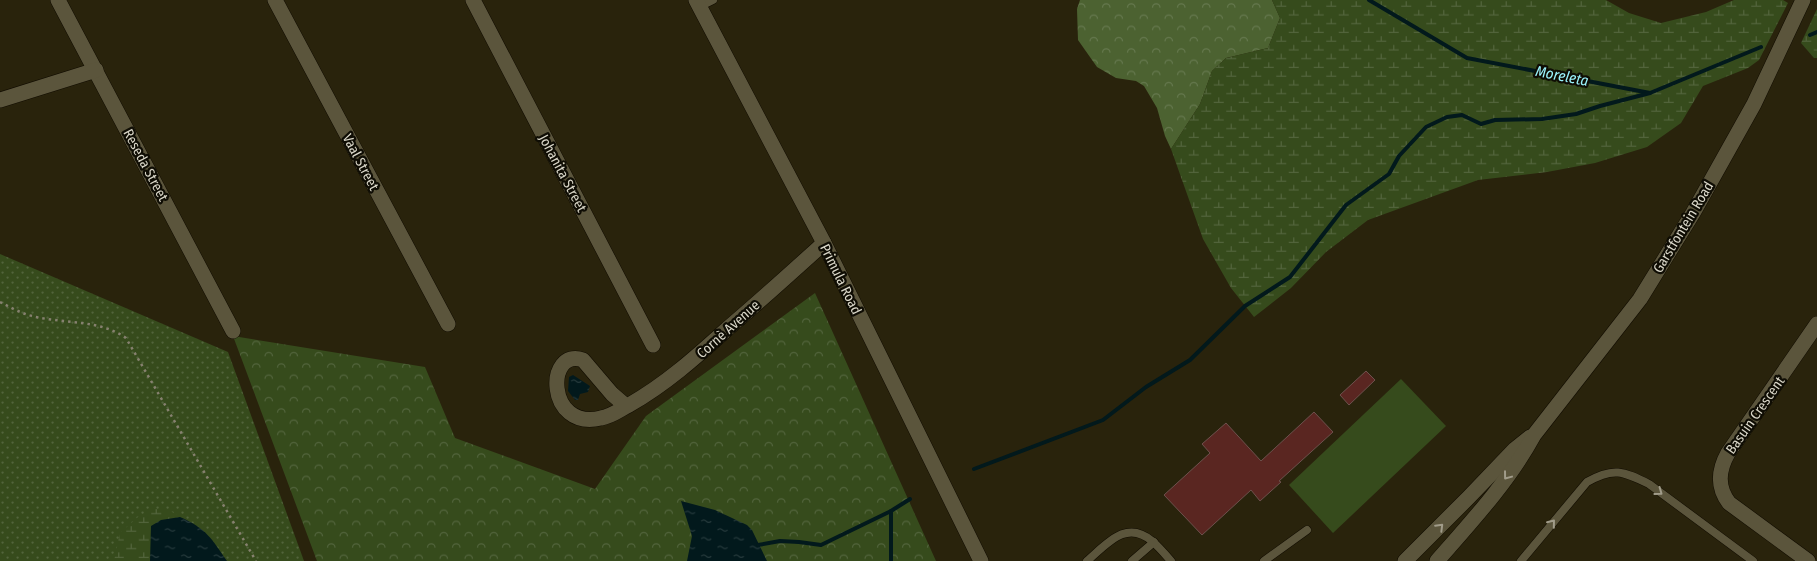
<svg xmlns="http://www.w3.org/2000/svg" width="1817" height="561" font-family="'Fira Sans Condensed',sans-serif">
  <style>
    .grass { fill: url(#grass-dots) }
    .forest { fill: url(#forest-crowns) }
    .wetland { fill: url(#wetland-marsh) }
    .park { fill: url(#park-crowns) }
    .pitch { fill: #364b1c }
    .water { fill: url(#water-ripples) }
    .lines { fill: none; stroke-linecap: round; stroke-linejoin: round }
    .stream { stroke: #02191c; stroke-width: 4 }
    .building { fill: #5a2621; stroke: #6d514d }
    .lane-casing { stroke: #110c00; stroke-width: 9 }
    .street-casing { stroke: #110c00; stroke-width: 16 }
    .secondary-casing { stroke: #110c00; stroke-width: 16 }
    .path { stroke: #86816f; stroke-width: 2.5; stroke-dasharray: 2.5 4; stroke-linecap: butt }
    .lane { stroke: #5b553c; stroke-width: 8 }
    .street { stroke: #5b553c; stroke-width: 15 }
    .secondary { stroke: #5b553c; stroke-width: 15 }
    .oneway { stroke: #a19c8a }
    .labels { text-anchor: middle; stroke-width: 4.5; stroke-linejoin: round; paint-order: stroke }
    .street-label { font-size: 14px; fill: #dad7c9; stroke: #0f0d04 }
    .water-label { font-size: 15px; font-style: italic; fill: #9af3fc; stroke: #0f0d04 }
  </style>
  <defs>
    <pattern id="grass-dots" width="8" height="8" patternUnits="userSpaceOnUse" patternTransform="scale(1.25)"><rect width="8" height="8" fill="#364b1c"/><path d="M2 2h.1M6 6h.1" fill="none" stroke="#52643c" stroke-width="1.8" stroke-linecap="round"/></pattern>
    <pattern id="forest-crowns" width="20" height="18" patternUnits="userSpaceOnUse" patternTransform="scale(1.25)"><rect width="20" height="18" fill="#4c6231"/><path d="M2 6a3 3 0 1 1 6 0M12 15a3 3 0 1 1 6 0" fill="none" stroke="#65784e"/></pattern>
    <pattern id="wetland-marsh" width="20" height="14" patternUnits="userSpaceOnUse" patternTransform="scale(1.25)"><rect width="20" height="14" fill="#364b1c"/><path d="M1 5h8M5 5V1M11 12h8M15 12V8" fill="none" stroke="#52643c"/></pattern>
    <pattern id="park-crowns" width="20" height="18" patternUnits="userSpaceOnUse" patternTransform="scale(1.25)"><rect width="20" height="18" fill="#364b1c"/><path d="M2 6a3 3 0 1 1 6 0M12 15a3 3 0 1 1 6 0" fill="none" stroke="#52643c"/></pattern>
    <pattern id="water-ripples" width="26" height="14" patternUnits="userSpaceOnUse" patternTransform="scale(1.25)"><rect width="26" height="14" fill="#02191c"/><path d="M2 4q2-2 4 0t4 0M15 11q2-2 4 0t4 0" fill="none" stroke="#263a3c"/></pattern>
  </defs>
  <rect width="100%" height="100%" fill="#29230c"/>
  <polygon class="grass" points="0,254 228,352 304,561 0,561"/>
  <polygon class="forest" points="1080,0 1272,0 1280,18 1268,48 1226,58 1212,71 1200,104 1171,149 1165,136 1157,108 1144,86 1136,81 1116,78 1097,67 1078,40 1077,9"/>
  <g class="wetland">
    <polygon points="1272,0 1606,0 1629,13 1661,23 1706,12 1734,0 1783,0 1788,3 1759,60 1748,68 1703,86 1681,123 1647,147 1595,163 1547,172 1478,180 1368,220 1326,252 1291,288 1254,317 1231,288 1203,239 1171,149 1200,104 1212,71 1226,58 1268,48 1280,18"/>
    <polygon points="1817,9 1817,58 1814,58 1801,43"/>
    <polygon points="155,509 169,510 180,517 161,520 151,526 150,561 114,561 120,533 138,517"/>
  </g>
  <polygon class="park" points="815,293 936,561 317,561 233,336 425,367 455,438 595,489 646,416"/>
  <polygon class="pitch" points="1401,379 1446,426 1333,533 1289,485"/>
  <g class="water">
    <polygon points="573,375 590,386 588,392 580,394 578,400 575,400 568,391 569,377"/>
    <polygon points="681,501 715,510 747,525 752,530 767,561 687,561 692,536"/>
    <path d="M180,517C206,528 212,539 227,561H150L151,526L161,520Z"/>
  </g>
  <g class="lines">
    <g class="stream">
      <polyline points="1369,0 1467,58 1650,93 1761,47"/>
      <polyline points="1810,35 1817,32"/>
      <polyline points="974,469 1103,420 1146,387 1190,360 1245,306 1290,277 1346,205 1389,174 1399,156 1426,127 1447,117 1462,115 1481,124 1495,120 1542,119 1576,114 1600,106 1650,93"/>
      <polyline points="758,545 780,541 799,542 821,545 891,511"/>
      <polyline points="891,561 891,511 910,499"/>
    </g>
  </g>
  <g class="building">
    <polygon points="1366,371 1375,380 1349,405 1340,395"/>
    <polygon points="1314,412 1333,432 1279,481 1281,482 1260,501 1251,490 1202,535 1164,495 1210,453 1202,444 1226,423 1261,461"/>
  </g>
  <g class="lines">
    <defs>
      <g id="lane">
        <polyline points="699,7 713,0"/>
        <path d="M1087,561C1107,544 1126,519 1152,541C1159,547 1165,554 1171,561"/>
        <polyline points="1132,561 1154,542"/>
        <polyline points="1264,561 1307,530"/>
        <path d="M1521,561L1587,482C1613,467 1623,471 1649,484L1753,561"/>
      </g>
      <g id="street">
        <polyline points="58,0 233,331"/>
        <polyline points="275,0 448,324"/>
        <polyline points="473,0 653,345"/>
        <polyline points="0,100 96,70"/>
        <path d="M626,406L612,394L583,360C546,346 545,431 601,418C612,416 619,410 629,405C666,384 696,357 727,329C760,301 792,272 824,243"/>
        <path d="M1808,561L1729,503C1717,487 1718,471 1728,453L1817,324"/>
      </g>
      <g id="secondary">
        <polyline points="696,0 824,243 981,561"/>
        <polyline points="1405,561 1469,497 1515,449 1530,437"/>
        <path d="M1437,561C1472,521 1509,481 1534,435L1640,299L1693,213L1754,104L1803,0"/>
      </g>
    </defs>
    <use href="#lane" class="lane-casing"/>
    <use href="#street" class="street-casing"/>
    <use href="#secondary" class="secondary-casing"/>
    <path class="path" d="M0,302C10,307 20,313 32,316C63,324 99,319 126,338L256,561"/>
    <use href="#lane" class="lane"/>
    <use href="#street" class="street"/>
    <use href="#secondary" class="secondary"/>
  </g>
  <defs><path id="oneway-chevron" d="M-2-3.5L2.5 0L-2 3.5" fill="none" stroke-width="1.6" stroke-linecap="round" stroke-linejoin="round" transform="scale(1.25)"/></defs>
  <g class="oneway">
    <use href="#oneway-chevron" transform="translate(1507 476) rotate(127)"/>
    <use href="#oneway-chevron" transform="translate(1659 492) rotate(36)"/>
    <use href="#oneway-chevron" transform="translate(1552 523) rotate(-51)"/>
    <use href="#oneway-chevron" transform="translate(1440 527) rotate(-45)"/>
  </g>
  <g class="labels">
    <g class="street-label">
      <text transform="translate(361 162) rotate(62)" y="5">Vaal Street</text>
      <text transform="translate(146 165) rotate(62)" y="5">Reseda Street</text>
      <text transform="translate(563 173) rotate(62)" y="5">Johanita Street</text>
      <text transform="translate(1683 227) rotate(-59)" y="5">Garstfontein Road</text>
      <text transform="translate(841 279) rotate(64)" y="5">Primula Road</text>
      <text transform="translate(728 329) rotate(-42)" y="5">Cornè Avenue</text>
      <text transform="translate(1755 415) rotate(-55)" y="5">Basuin Crescent</text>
    </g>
    <g class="water-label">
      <text transform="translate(1562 76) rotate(11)" y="5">Moreleta</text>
    </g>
  </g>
</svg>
